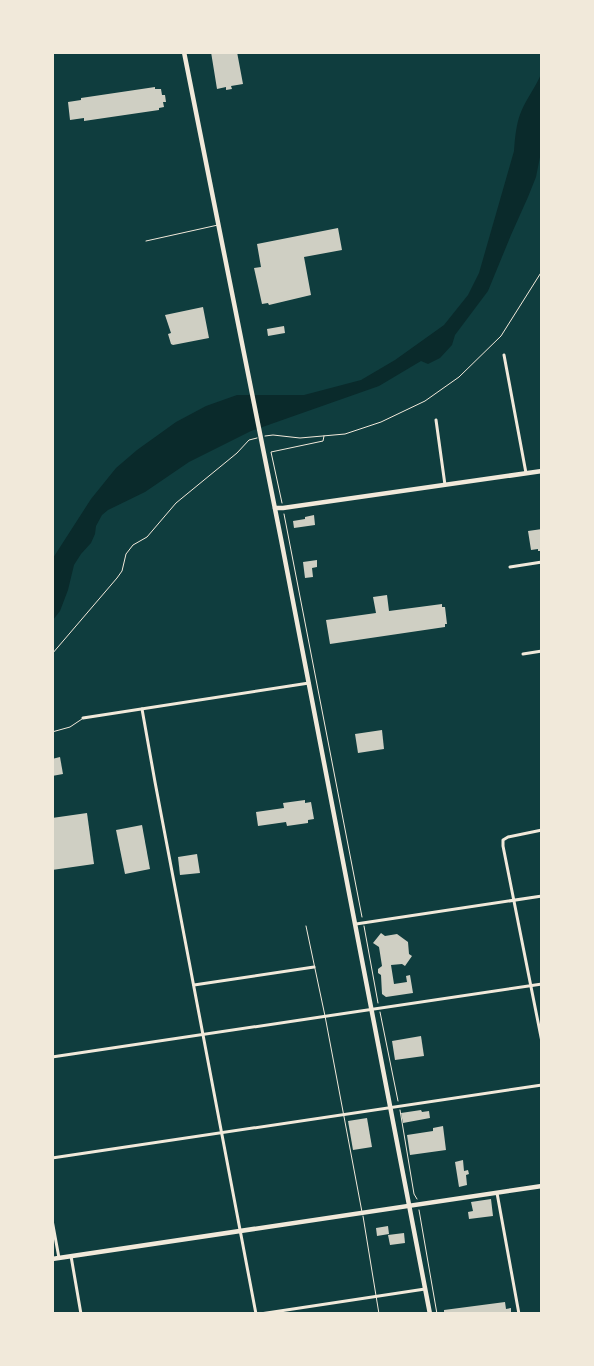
<svg xmlns="http://www.w3.org/2000/svg" width="594" height="1366" font-family="'Work Sans',sans-serif">
  <style>
    .water { fill: #0a2a2b }
    .building { fill: #cfcfc3 }
    .lines { fill: none; stroke-linecap: round; stroke-linejoin: round }
    .path { stroke: #f1e9da; stroke-width: 1 }
    .service { stroke: #f1e9da; stroke-width: 1 }
    .minor { stroke: #f1e9da; stroke-width: 3 }
    .secondary { stroke: #f1e9da; stroke-width: 4.5 }
  </style>
  <rect width="100%" height="100%" fill="#0f3d3e"/>
  <path class="water" d="M541,74V152L536,177L528,197L511,235L488,291L455,335L452,345L440,358L428,364L421,361L379,386L251,431L189,462L145,492L108,510L102,515L96,526L95,534L91,543L81,554L74,565L68,590L60,611L53,620V558L91,499L116,468L137,450L176,422L206,406L237,395H304L361,380L395,360L444,325L468,295L479,273L514,151C515,138 516,124 521,112C526,99 536,87 541,74Z"/>
  <g class="building">
    <polygon points="211,52 237,52 243,84 231,86 232,89 226,90 226,87 217,89"/>
    <polygon points="155,87 155,89 161,89 162,95 165,95 166,102 163,102 164,107 159,108 159,110 84,121 84,118 70,120 68,102 81,100 81,98"/>
    <polygon points="338,228 342,250 304,257 311,295 269,305 268,303 262,304 254,268 261,267 257,244"/>
    <polygon points="203,307 209,338 173,345 171,344 168,334 171,333 165,315"/>
    <polygon points="284,326 285,333 268,336 267,329"/>
    <polygon points="314,515 315,525 294,528 293,521 305,519 305,517"/>
    <polygon points="542,529 542,551 538,551 538,549 531,550 528,531"/>
    <polygon points="317,560 317,567 312,568 313,577 305,578 303,562"/>
    <polygon points="387,595 389,611 442,604 442,607 445,607 447,624 445,624 445,627 330,644 326,620 376,613 373,597"/>
    <polygon points="382,730 384,749 358,753 355,734"/>
    <polygon points="60,757 63,774 52,776 52,759"/>
    <polygon points="305,800 305,803 311,802 314,819 308,820 308,823 287,826 286,822 258,826 256,812 284,808 283,803"/>
    <polygon points="87,813 94,864 52,870 52,818"/>
    <polygon points="142,825 150,869 125,874 116,830"/>
    <polygon points="197,854 200,873 180,875 178,857"/>
    <polygon points="381,933 385,936 397,934 408,942 409,954 412,956 405,966 402,964 391,965 394,984 407,982 406,976 410,975 413,993 386,997 382,994 381,975 378,973 378,969 382,966 379,947 373,943"/>
    <polygon points="421,1036 424,1056 395,1060 392,1041"/>
    <polygon points="421,1110 422,1112 429,1111 430,1118 403,1123 401,1113"/>
    <polygon points="367,1118 372,1147 353,1150 348,1121"/>
    <polygon points="443,1126 446,1150 410,1155 407,1135 433,1131 433,1128"/>
    <polygon points="463,1160 464,1171 468,1170 469,1174 466,1175 467,1185 459,1187 455,1162"/>
    <polygon points="491,1199 493,1216 469,1219 468,1212 473,1211 471,1202"/>
    <polygon points="388,1226 389,1234 377,1236 376,1228"/>
    <polygon points="404,1233 405,1243 390,1245 388,1235"/>
    <polygon points="505,1302 506,1309 511,1308 511,1314 444,1314 444,1310"/>
  </g>
  <g class="lines">
    <g class="path">
      <polyline points="265,436 273,435 300,438 345,434 381,422 425,401 459,377 501,336 542,271"/>
      <polyline points="282,503 271,452 323,441 324,436"/>
      <polyline points="284,514 362,917"/>
      <polyline points="52,654 117,578 122,571 126,554 133,545 147,537 176,503 237,453 249,440 257,438"/>
      <polyline points="364,926 378,1003"/>
      <polyline points="380,1012 398,1101"/>
      <polyline points="400,1110 414,1194 417,1199"/>
      <polyline points="419,1210 437,1314"/>
    </g>
    <g class="service">
      <polyline points="146,241 218,225"/>
      <polyline points="52,732 70,727 82,719"/>
      <polyline points="306,926 325,1016 362,1212"/>
      <polyline points="363,1216 379,1314"/>
    </g>
    <g class="minor">
      <polyline points="504,355 526,473"/>
      <polyline points="436,420 445,485"/>
      <polyline points="510,567 542,562"/>
      <polyline points="523,654 542,651"/>
      <polyline points="142,709 155,782 256,1314"/>
      <polyline points="83,718 309,683"/>
      <polyline points="542,830 508,837 503,840 503,846 542,1042"/>
      <polyline points="356,924 542,896"/>
      <polyline points="194,985 314,967"/>
      <polyline points="52,1057 542,984"/>
      <polyline points="52,1158 542,1085"/>
      <polyline points="497,1193 519,1314"/>
      <polyline points="52,1220 59,1258"/>
      <polyline points="71,1256 81,1314"/>
      <polyline points="260,1314 425,1289"/>
    </g>
    <g class="secondary">
      <polyline points="184,52 281,539 430,1314"/>
      <polyline points="275,508 283,508 542,471"/>
      <polyline points="52,1259 542,1186"/>
    </g>
  </g>
  <rect width="594" height="1366" fill="none" stroke="#f1e9da" stroke-width="108"/>
</svg>
